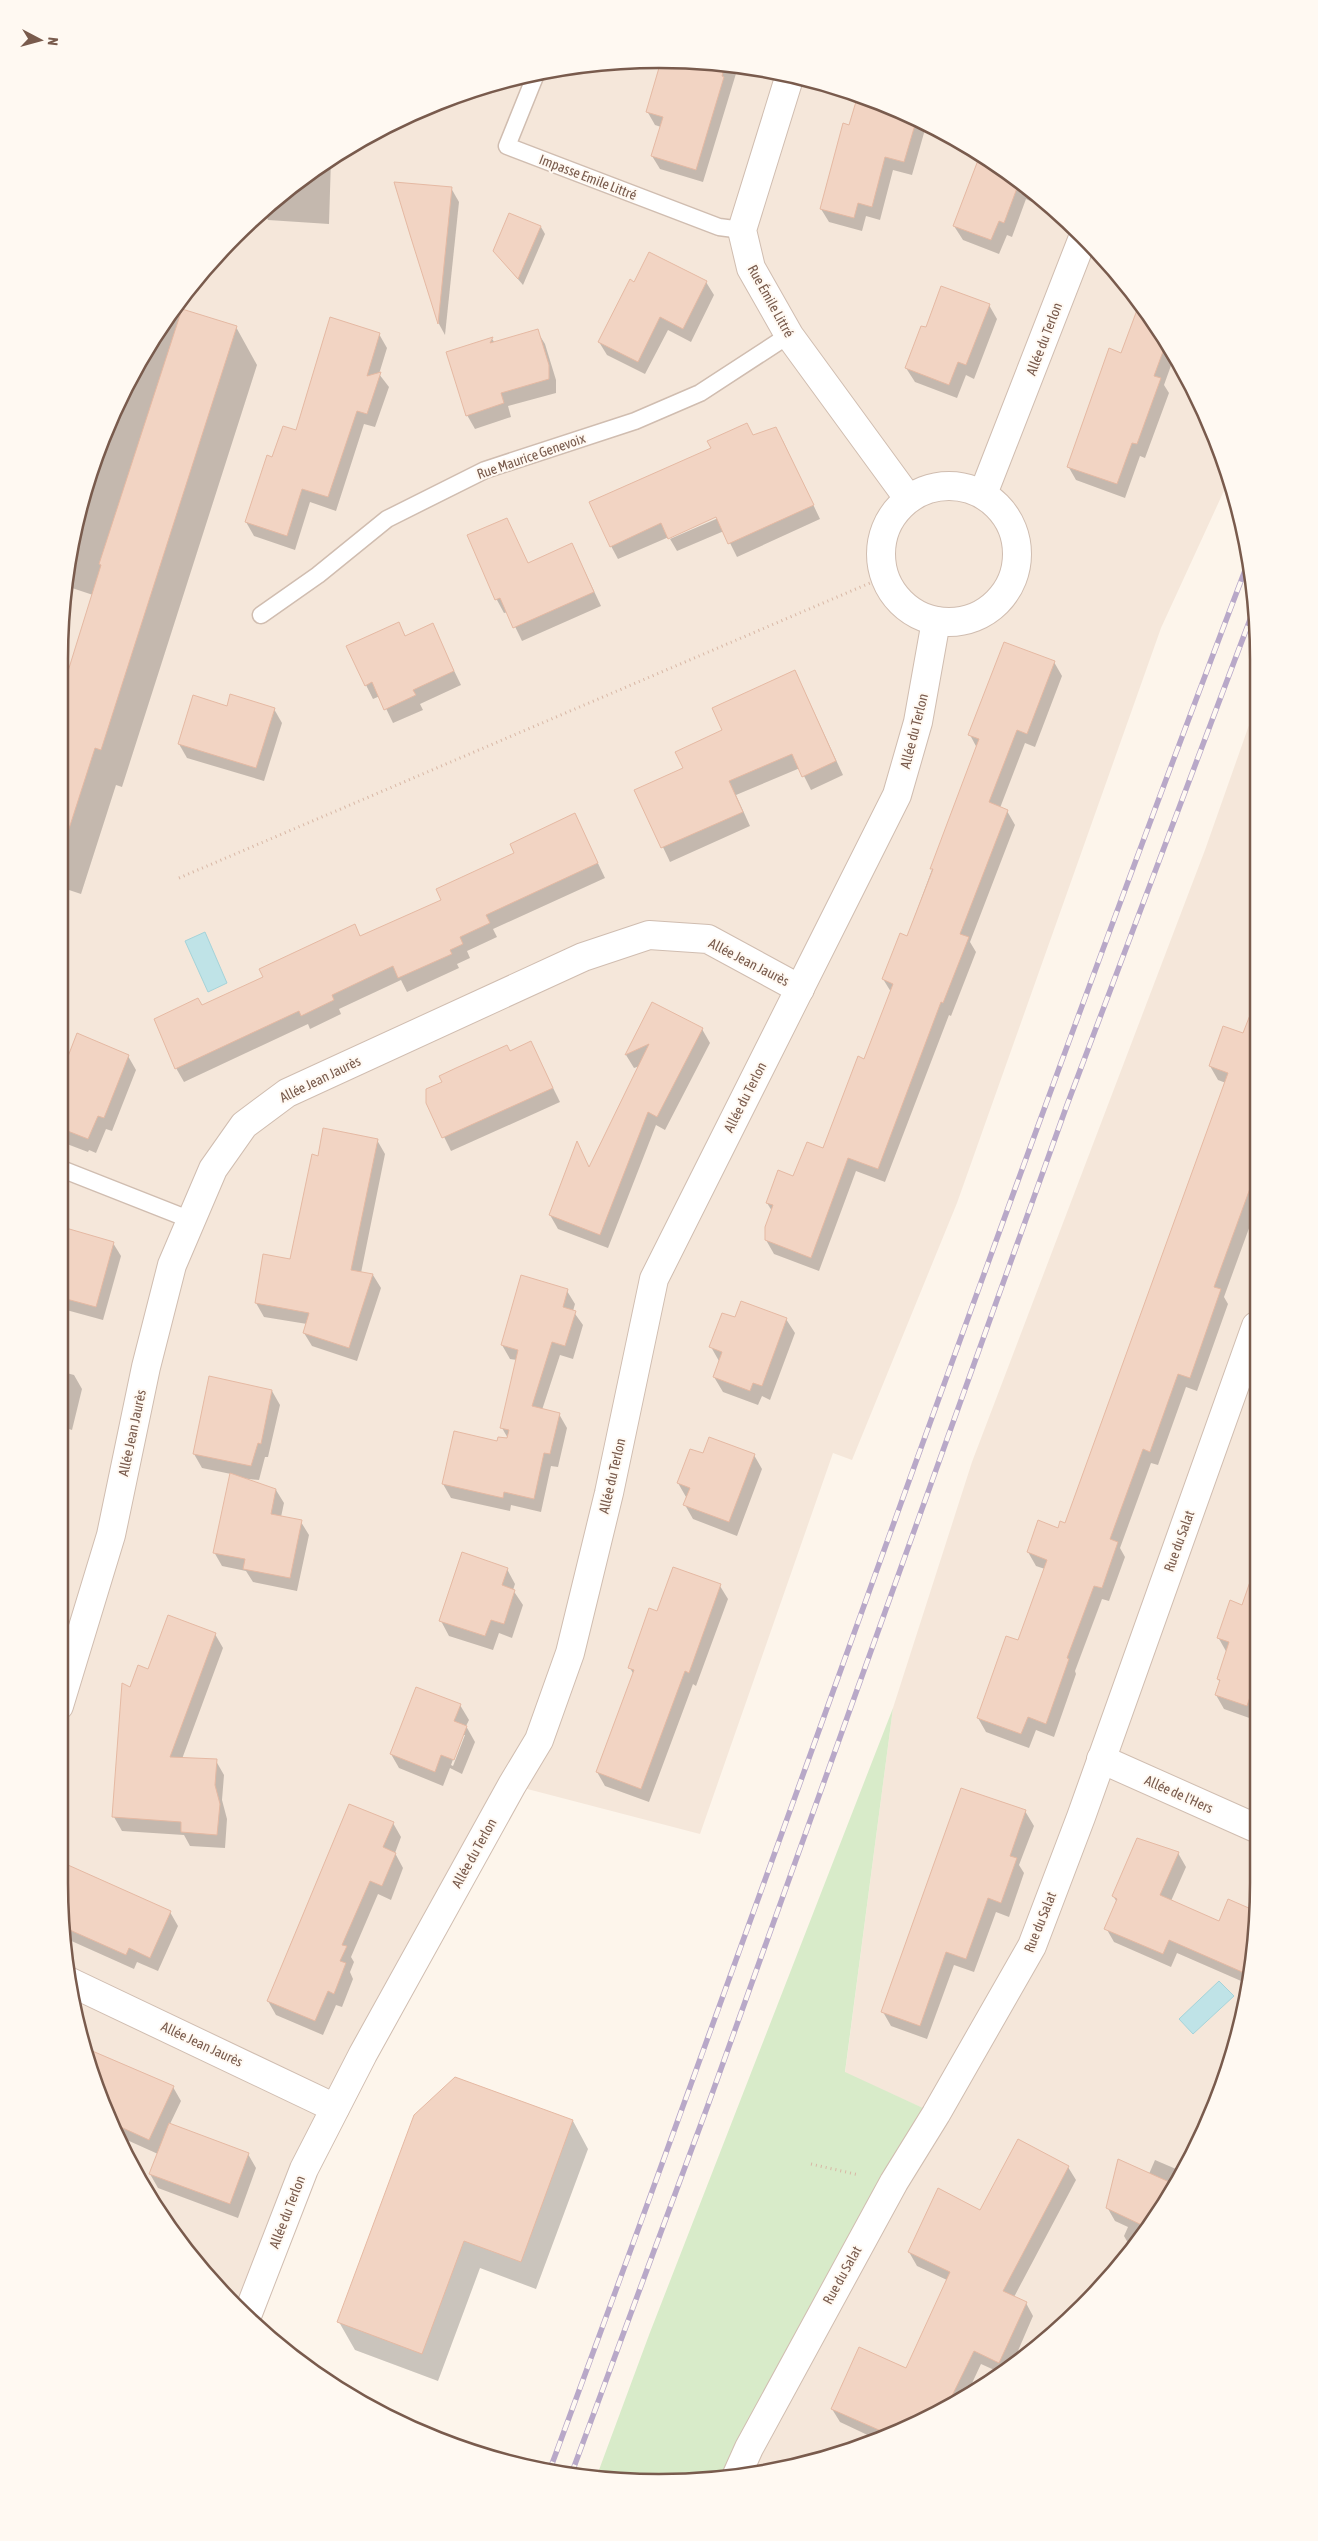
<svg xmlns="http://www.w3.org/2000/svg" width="1318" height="2541" font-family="'Asap Condensed',sans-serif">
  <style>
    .residential { fill: #f5e7da }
    .green { fill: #d8ebc9 }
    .water { fill: #bfe3e7; stroke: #a5d3d9 }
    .shadow { fill: #0003; fill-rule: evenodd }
    .building { fill: #f2d4c3; stroke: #e5b9a3 }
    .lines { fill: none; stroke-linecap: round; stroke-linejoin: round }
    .service-casing { stroke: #d0bdb0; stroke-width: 19 }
    .minor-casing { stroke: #d0bdb0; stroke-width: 30 }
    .path { stroke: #d8b7a5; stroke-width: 3; stroke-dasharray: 1 4; stroke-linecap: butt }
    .service { stroke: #fff; stroke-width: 16 }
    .minor { stroke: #fff; stroke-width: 28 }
    .rail-casing { stroke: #b8a8c8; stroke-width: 5.5 }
    .rail { stroke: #fff9f2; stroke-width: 4; stroke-dasharray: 11; stroke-linecap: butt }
    .labels { text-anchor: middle; stroke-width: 4; stroke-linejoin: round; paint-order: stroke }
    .street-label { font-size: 14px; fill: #795b4d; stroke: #fff9f2 }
    .rim { fill: none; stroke: #795b4d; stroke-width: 2.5 }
  </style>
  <rect width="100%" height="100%" fill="#fdf5eb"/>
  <g class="residential">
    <polygon points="698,60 814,79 924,121 1025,183 1135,294 1213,429 1228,482 1161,628 957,1203 852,1460 833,1453 700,1834 512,1785 363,2054 247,2316 183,2248 139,2182 91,2075 70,1999 59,1882 60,620 79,504 121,394 183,294 263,208 359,139 466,91 580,64"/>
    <polygon points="1254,711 1258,1921 1239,2037 1197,2147 1158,2216 1084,2306 1024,2358 924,2420 815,2462 738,2477 936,2114 845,2073 893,1708 972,1462 1205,850"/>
  </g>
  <polygon class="green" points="893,1708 845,2072 936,2114 738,2477 620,2481 596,2478 649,2335"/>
  <g class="water">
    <polygon points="205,932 227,983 208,992 185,941"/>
    <polygon points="1219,1981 1234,1996 1193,2034 1179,2019"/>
  </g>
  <g class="shadow">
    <polygon points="698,60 738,67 703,182 660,169 652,156 661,127 655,125 647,111"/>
    <polygon points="863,98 922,120 926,126 912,175 893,170 880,220 866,216 862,231 829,222 821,209"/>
    <polygon points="981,156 1024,183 1020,193 1023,194 1026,185 1035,193 1032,202 1026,199 1012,237 1007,235 999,254 963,240 954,226"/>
    <polygon points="331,159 329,224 268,220 263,208"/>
    <polygon points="395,183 451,188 459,202 445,335 439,324"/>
    <polygon points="510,215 541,227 545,234 523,285 494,251"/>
    <polygon points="706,282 714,295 691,342 668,330 645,374 607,355 599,342 635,283"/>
    <polygon points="1129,287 1135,294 1173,360 1164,385 1169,393 1145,458 1140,456 1125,498 1076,480 1068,466 1121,354 1139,308 1135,306 1127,292"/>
    <polygon points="989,305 997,319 974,379 966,375 957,398 915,382 906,368 926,329"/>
    <polygon points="174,308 236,327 257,365 122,787 116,785 81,894 60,887 60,701 93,595 66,586 79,504 121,394"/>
    <polygon points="537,331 545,344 556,380 556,393 508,406 511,417 475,429 467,415 448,353 492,339 495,343"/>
    <polygon points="379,334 387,348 379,374 389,387 375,427 364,424 336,511 310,502 295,550 254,536 246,522 273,458"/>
    <polygon points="783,441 820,519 737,557 724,531 677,551 670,539 723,516 722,514 618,559 611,546"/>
    <polygon points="506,519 528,564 572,544 601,606 522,641 508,612 504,613 497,600 468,536"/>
    <polygon points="398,623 406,637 432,625 461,685 420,704 423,710 393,723 380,696 373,699 366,685"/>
    <polygon points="1054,662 1062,676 1035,747 1025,743 1000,808 1007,811 1015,825 970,942 976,952 951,1016 949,1015 885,1182 856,1171 819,1271 774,1254 766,1240 772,1211 767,1203 823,1149 865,1061 891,992 883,979 907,937 977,748 970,735"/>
    <polygon points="802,686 843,775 811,790 800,768 736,795 750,826 670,862 636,790 684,769 724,730"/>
    <polygon points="228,708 274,709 282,723 264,781 187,758 179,744"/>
    <polygon points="575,815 605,878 493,929 497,937 467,951 470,958 457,964 459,968 407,992 401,980 339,1009 341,1014 310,1029 308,1024 184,1082 176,1068 202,1006 264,977 354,926 361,937 443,900"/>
    <polygon points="652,1004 702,1029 710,1043 665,1130 656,1125 608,1248 558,1229 550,1215 577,1144 589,1168 640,1066 634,1068 626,1055"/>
    <polygon points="1246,1031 1255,1035 1256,1209 1224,1297 1228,1304 1197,1391 1186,1387 1158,1465 1151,1463 1120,1548 1125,1557 1109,1601 1102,1599 1075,1671 1076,1674 1054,1737 1036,1730 1029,1748 986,1732 978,1718 1018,1642 1045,1569 1036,1566 1028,1552 1066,1525 1226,1083 1218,1080 1210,1066 1245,1035"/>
    <polygon points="531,1043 560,1102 451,1151 427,1102 510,1052"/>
    <polygon points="128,1056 136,1070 112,1131 106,1129 96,1153 89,1150 88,1152 59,1141 60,1058 67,1061"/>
    <polygon points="377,1140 385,1154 361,1273 373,1275 381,1288 357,1361 312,1346 304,1333 307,1324 264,1317 256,1303 291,1260 319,1157"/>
    <polygon points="59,1228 113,1243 121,1256 103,1320 59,1308"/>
    <polygon points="567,1291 575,1304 573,1311 583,1325 573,1359 560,1355 542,1410 559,1414 567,1428 558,1467 551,1466 541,1512 511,1505 510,1511 451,1498 443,1484 498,1442 509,1440 502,1428 517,1360 510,1359 502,1345"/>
    <polygon points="736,1319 786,1319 795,1333 770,1400 762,1396 758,1405 723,1392 714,1377 719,1361 711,1347"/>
    <polygon points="59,1371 74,1375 82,1389 72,1430 69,1429 59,1471"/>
    <polygon points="272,1391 280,1405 268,1457 265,1457 259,1480 240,1478 276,1490 284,1503 281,1517 301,1522 309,1535 297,1591 253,1582 246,1571 222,1566 214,1552 231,1474 202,1468 194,1454"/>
    <polygon points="704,1455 754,1455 762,1469 737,1536 693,1519 685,1505 686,1497 678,1483"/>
    <polygon points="507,1569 515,1584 513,1590 523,1605 512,1638 499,1633 493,1650 449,1636 441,1621"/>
    <polygon points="1257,1570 1257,1712 1255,1720 1224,1709 1216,1695 1220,1683 1218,1679 1227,1653 1218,1637 1243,1607"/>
    <polygon points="720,1586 728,1599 696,1686 693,1684 649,1802 605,1786 597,1772 634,1675 630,1668 657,1613"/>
    <polygon points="215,1634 223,1648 182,1759 216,1761 224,1775 222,1800 227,1819 225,1848 190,1846 184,1835 122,1831 114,1817 131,1688 149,1670"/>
    <path d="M460,1705L469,1720L466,1726L475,1742L462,1774L450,1768L443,1786L399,1768L391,1754ZM462,1735H465L453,1766L451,1765Z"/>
    <polygon points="1025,1811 1034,1826 1019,1865 1024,1873 1009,1917 996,1912 974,1972 954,1965 927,2039 891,2026 883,2012"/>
    <polygon points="393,1823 401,1837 395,1853 403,1868 391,1900 378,1894 351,1957 354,1962 350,1972 353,1979 342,2007 336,2005 323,2035 276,2015 268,2001"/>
    <polygon points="1178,1853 1186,1867 1171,1901 1219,1923 1229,1901 1258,1913 1248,1984 1177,1953 1171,1967 1114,1942 1106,1928 1117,1902 1113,1896"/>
    <polygon points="61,1864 170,1912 178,1926 158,1971 137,1962 134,1969 67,1939 64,1932 59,1882"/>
    <polygon points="83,2048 173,2087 181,2101 170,2124 248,2154 256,2168 238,2218 158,2188 150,2174 158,2154 118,2136 91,2075"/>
    <polygon points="456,2078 573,2121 588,2149 536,2289 480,2268 438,2381 355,2350 339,2322"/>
    <polygon points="1155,2160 1183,2172 1158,2216 1131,2248 1124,2236 1128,2227 1115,2221 1107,2207 1149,2174"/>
    <polygon points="1068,2167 1076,2180 1014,2297 1026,2303 1033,2316 1011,2367 1001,2373 981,2364 967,2394 924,2420 876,2439 840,2422 832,2409 907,2370 947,2280 917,2266 909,2252 981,2211"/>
  </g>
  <g class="building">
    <polygon points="698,60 725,64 722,76 724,77 696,170 651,156 663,117 646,112 661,61"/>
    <polygon points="858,95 917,118 904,162 885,157 872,207 858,203 854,218 820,209 843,123 849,125"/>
    <polygon points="980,155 1020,180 1004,223 999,221 991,240 953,226"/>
    <polygon points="394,182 452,187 438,324 411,238"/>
    <polygon points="509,213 541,226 518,279 493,251"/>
    <polygon points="649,252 707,281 683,329 660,317 638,362 598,342 630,279 634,282"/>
    <polygon points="941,286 990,304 966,365 958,362 949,385 905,368 921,326 926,327"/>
    <polygon points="1140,302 1165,346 1154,376 1161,378 1137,444 1132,443 1117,484 1067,467 1109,348 1121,353"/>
    <polygon points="182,309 237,326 101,750 95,748 67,835 60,834 60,697 101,565 99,564"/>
    <polygon points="330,317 380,333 367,376 381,372 367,414 357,411 328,497 302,489 287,536 245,522 267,455 272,457 283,426 296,430"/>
    <polygon points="538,329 549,365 549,379 501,393 504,403 466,416 446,352 493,337 490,343"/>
    <polygon points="747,423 753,435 776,427 814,505 728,544 716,517 668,539 661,523 610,547 589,502 711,448 707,441"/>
    <polygon points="507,518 528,563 572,543 594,592 513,628 500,598 495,600 467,535"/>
    <polygon points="399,622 405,636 433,623 454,671 413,690 416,695 384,710 372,682 365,686 346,646"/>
    <polygon points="1004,642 1055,661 1027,734 1017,730 989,802 1008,810 960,934 969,937 943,1003 941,1002 878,1169 848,1158 811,1258 765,1240 765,1227 773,1205 766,1203 778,1170 793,1176 807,1142 823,1148 858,1056 864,1059 893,984 882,979 900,933 907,936 933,869 930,869 979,739 968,735"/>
    <polygon points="795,670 836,761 802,777 792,754 729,781 743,812 661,848 634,790 683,768 675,752 722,730 712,708"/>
    <polygon points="230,694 275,708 256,768 178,744 193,695 227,706"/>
    <polygon points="575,813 598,863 486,915 490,923 460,937 463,944 450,950 452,954 398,978 393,966 332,995 334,1000 301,1016 299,1011 175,1069 154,1019 198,998 202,1005 263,977 259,969 355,924 360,936 441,900 436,889 514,853 510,844"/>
    <polygon points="652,1002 703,1028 657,1117 648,1112 600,1235 549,1215 577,1141 589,1167 649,1044 625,1055"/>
    <polygon points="1252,1010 1255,1010 1256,1172 1214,1287 1221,1289 1190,1378 1178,1374 1150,1452 1143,1449 1110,1539 1118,1542 1102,1588 1094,1586 1067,1658 1069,1659 1046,1724 1028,1717 1021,1734 977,1718 1006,1636 1018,1640 1047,1560 1027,1552 1038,1520 1058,1528 1060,1521 1065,1523 1228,1073 1209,1066 1223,1026 1243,1033"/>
    <polygon points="77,1033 129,1055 104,1118 98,1116 88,1139 60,1128 60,1057 67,1059"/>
    <polygon points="531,1041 553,1088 442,1138 426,1103 426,1089 442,1082 439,1076 456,1068 507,1045 510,1051"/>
    <polygon points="323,1128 378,1139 351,1270 373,1274 349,1348 303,1333 309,1313 255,1303 263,1254 290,1259 312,1154 318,1156"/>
    <polygon points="59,1226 114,1242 96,1307 59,1297"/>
    <polygon points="521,1275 568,1289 563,1307 576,1311 565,1346 552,1342 532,1406 560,1413 550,1454 544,1453 534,1499 504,1492 503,1498 442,1484 454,1431 497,1441 498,1437 507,1438 509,1430 500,1428 518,1350 501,1345"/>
    <polygon points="741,1301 787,1318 762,1386 753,1383 750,1391 713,1377 722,1352 709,1347 722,1313 735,1317"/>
    <polygon points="209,1376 272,1390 261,1444 258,1443 251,1466 193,1454"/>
    <polygon points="709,1437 755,1454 729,1522 683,1505 690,1488 677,1483 690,1449 703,1453"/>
    <polygon points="230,1473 276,1489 271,1514 302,1520 290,1578 243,1569 245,1559 213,1553"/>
    <polygon points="462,1552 508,1568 502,1585 515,1590 504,1624 491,1620 485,1636 439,1621"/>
    <polygon points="673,1567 721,1584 689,1673 685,1671 641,1789 596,1772 634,1670 628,1668 649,1608 657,1611"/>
    <polygon points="1252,1576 1257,1577 1257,1675 1247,1706 1215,1695 1220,1680 1217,1679 1229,1642 1217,1638 1230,1600 1242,1605"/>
    <polygon points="168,1615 216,1633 170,1757 217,1759 215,1785 220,1804 217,1835 181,1832 181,1822 112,1817 122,1683 130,1687 138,1665 148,1669"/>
    <polygon points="416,1687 461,1704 454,1721 467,1726 454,1760 441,1755 435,1772 390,1754"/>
    <polygon points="961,1788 1026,1810 1010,1856 1017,1858 1001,1903 988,1898 966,1959 946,1952 920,2026 881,2012"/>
    <polygon points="349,1804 394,1822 383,1847 396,1853 382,1886 370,1881 342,1945 347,1946 340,1961 346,1963 334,1994 328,1991 315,2021 267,2001"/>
    <polygon points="1137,1838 1179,1852 1160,1895 1219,1921 1228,1899 1258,1912 1249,1975 1169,1940 1163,1954 1104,1929 1117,1899 1112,1896"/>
    <polygon points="59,1861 171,1911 150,1958 129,1948 126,1955 63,1927"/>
    <polygon points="83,2047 174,2086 149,2140 112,2123 91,2075"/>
    <polygon points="455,2077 573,2120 521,2262 464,2241 422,2354 337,2322 414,2115"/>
    <polygon points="169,2123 249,2153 230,2204 149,2174"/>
    <polygon points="1018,2139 1069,2166 1003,2291 1027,2302 999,2363 974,2351 947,2406 924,2420 888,2434 831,2409 859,2347 906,2368 950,2272 908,2252 938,2188 980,2210"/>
    <polygon points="1118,2159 1176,2185 1148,2228 1106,2208"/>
  </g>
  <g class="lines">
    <defs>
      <g id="service">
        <polyline points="536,74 507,146 719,227 742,230"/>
        <polyline points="261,615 318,575 387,519 485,470 635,421 700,393 789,335"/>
        <polyline points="59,1168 191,1220"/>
      </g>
      <g id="minor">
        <polyline points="790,75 742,230 751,268 789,335 908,498"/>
        <circle cx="949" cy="554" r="68"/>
        <polyline points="983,494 1082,240"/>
        <polyline points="59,1706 111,1535 146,1367 172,1265 213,1169 244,1125 287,1093 583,957 649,935 708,939 800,989"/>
        <polyline points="1101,1759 1258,1829"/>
        <polyline points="68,1981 335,2108"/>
        <polyline points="247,2316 304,2169 363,2054 512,1785 539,1740 570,1653 609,1493 654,1279 897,795 918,722 936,621"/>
        <polyline points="736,2477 749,2448 894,2182 936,2114 1032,1946 1081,1817 1256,1326"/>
      </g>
    </defs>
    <use href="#service" class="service-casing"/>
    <use href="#minor" class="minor-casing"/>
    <g class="path">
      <polyline points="179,878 884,577"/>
      <polyline points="811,2164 859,2175"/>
    </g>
    <use href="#service" class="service"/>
    <use href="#minor" class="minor"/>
    <defs>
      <g id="rail">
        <path d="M549,2472C785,1835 1007,1194 1249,560"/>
        <polyline points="571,2475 708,2105 1067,1105 1254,609"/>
      </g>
    </defs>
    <use href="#rail" class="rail-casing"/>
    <use href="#rail" class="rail"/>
  </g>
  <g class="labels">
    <g class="street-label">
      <text transform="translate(588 177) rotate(21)" y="5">Impasse Emile Littré</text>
      <text transform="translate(771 301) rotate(61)" y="5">Rue Émile Littré</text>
      <text transform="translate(1044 339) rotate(-69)" y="5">Allée du Terlon</text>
      <text transform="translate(531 456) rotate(-19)" y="5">Rue Maurice Genevoix</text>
      <text transform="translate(914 731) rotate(-76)" y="5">Allée du Terlon</text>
      <text transform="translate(749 962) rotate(27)" y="5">Allée Jean Jaurès</text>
      <text transform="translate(320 1079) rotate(-26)" y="5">Allée Jean Jaurès</text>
      <text transform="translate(745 1097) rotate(-63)" y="5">Allée du Terlon</text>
      <text transform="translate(132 1433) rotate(-78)" y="5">Allée Jean Jaurès</text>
      <text transform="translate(612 1476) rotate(-77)" y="5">Allée du Terlon</text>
      <text transform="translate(1179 1541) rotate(-70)" y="5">Rue du Salat</text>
      <text transform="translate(1179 1794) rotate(24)" y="5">Allée de l'Hers</text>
      <text transform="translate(474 1853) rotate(-61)" y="5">Allée du Terlon</text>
      <text transform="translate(1040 1922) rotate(-68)" y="5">Rue du Salat</text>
      <text transform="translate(202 2044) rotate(25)" y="5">Allée Jean Jaurès</text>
      <text transform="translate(287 2212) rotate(-69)" y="5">Allée du Terlon</text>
      <text transform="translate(842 2275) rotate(-61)" y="5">Rue du Salat</text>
    </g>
  </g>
  <path d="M0 0H1318V2541H0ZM659 68H659A591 591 0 0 1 1250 659V1883A591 591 0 0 1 659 2474H659A591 591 0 0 1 68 1883V659A591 591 0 0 1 659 68Z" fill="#fff9f2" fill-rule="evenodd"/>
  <path class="rim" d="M659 68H659A591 591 0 0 1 1250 659V1883A591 591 0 0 1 659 2474H659A591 591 0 0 1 68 1883V659A591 591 0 0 1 659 68Z"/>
  <g transform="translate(40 40) rotate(96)" stroke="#fff9f2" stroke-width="4" paint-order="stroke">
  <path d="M0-4L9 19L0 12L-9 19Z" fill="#795b4d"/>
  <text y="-8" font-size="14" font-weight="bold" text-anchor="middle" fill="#795b4d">N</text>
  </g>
</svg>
